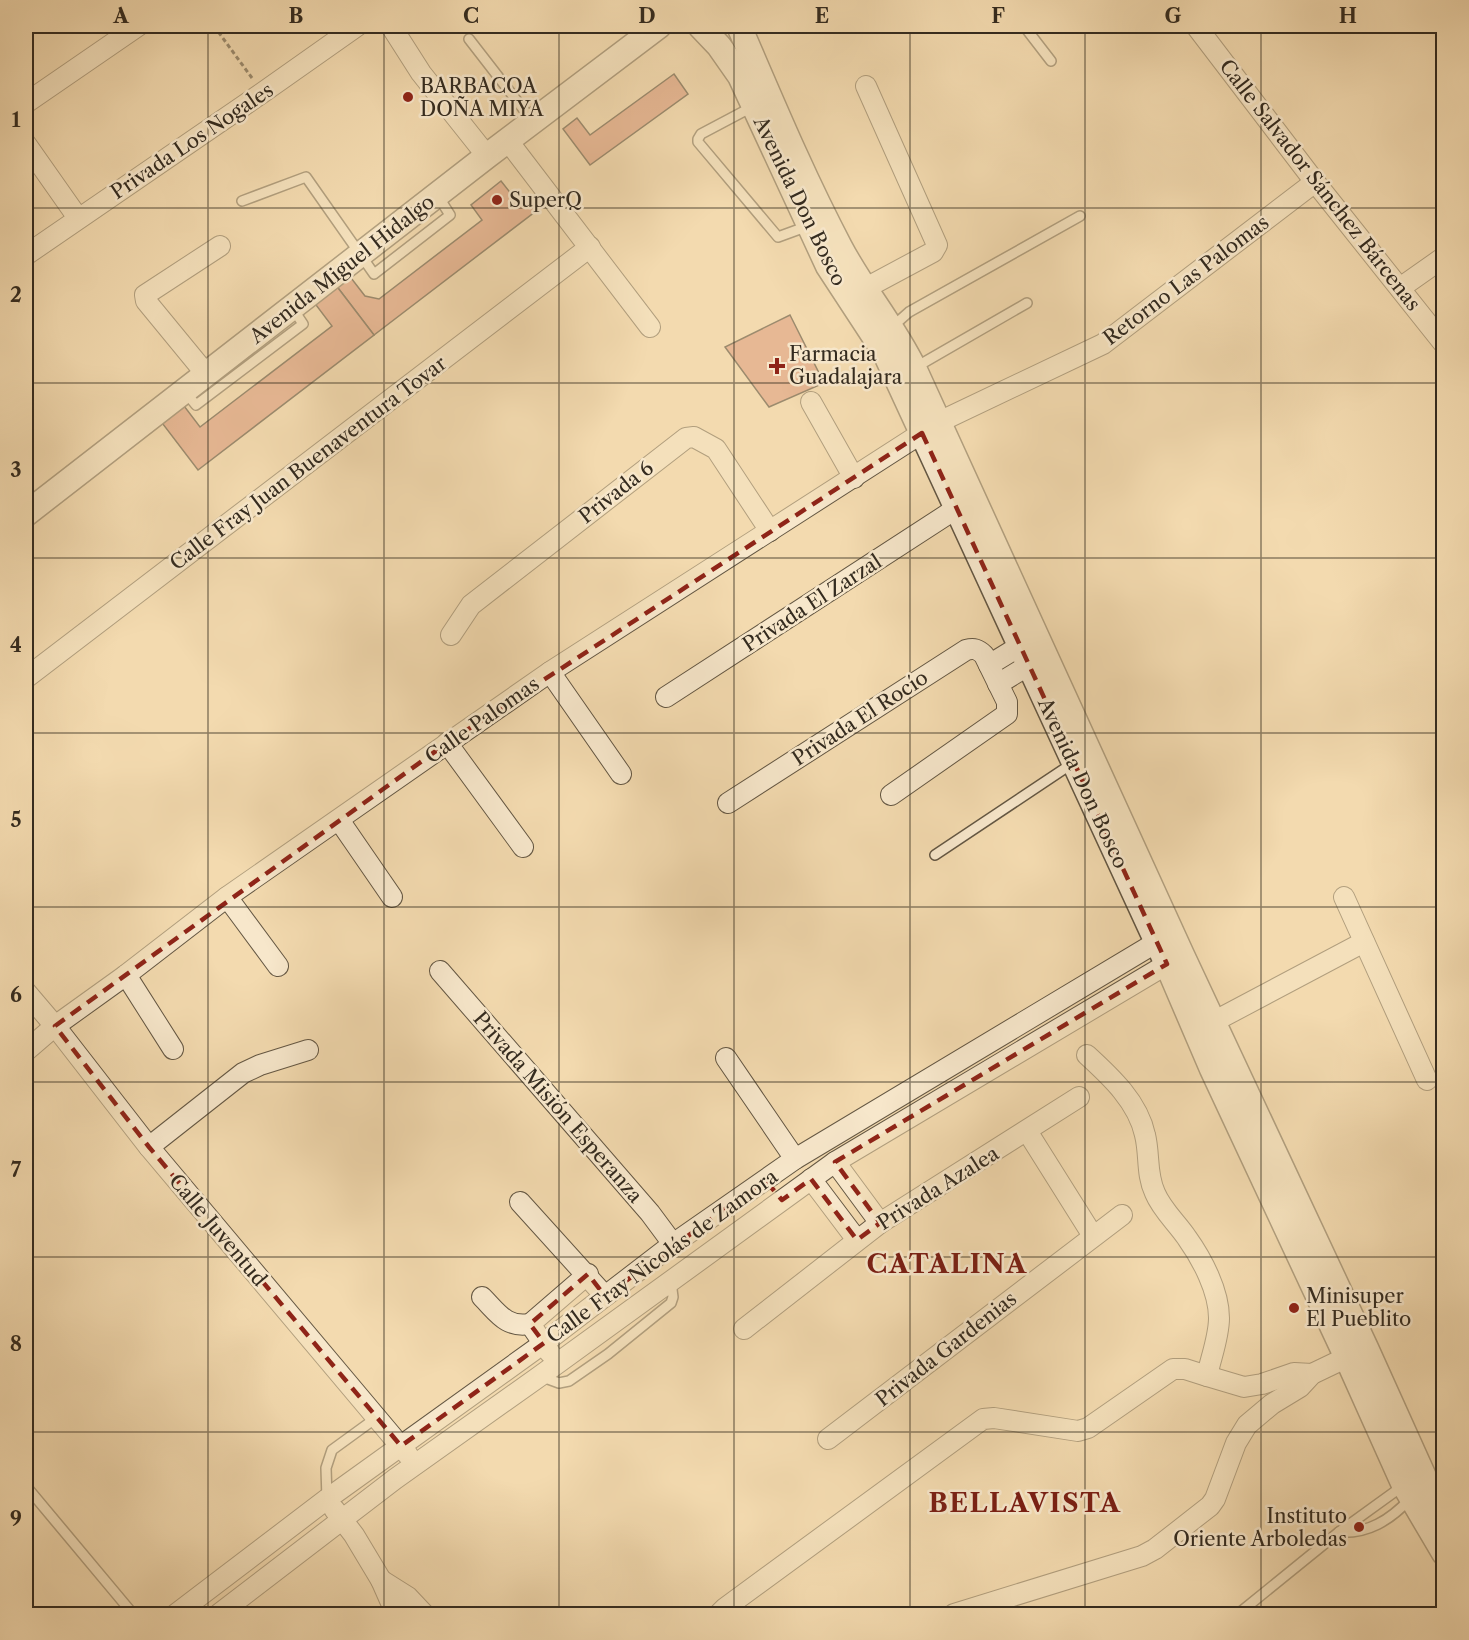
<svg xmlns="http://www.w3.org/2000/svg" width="1469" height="1640" font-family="'Libre Caslon Text',serif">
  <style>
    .building { fill: #da8e73; stroke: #342b1f; stroke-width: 1.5 }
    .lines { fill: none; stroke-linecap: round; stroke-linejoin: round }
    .service-casing { stroke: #645743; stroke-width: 12 }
    .minor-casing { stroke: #645743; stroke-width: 22 }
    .tertiary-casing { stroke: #645743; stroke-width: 27 }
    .path { stroke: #342b1f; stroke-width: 3; stroke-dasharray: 4.5 3; stroke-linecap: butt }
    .service { stroke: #f7e7cb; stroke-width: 9 }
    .minor { stroke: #f7e7cb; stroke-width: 20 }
    .tertiary { stroke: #f7e7cb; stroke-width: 24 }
    .marked { fill: none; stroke: #8f2418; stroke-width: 4.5; stroke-dasharray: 12 8; stroke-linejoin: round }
    .grid { fill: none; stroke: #342b1f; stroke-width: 1.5; stroke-opacity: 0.55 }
    .poi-dot { fill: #8f2418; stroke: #f7e7cb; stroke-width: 2 }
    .labels { text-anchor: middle; stroke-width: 5; stroke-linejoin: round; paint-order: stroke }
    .poi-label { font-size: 20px; fill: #342b1f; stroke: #f7e7cb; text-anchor: start }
    .street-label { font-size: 20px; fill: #342b1f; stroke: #f7e7cb }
    .district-label { font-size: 26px; font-weight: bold; letter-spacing: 1.5px; fill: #7a1f14; stroke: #f7e7cb }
    .neatline { fill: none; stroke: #342b1f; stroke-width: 2 }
    .grid-label { font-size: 20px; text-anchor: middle; font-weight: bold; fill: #342b1f }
  </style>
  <rect width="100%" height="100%" fill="#f3daaf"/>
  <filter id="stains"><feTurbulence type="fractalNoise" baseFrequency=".00333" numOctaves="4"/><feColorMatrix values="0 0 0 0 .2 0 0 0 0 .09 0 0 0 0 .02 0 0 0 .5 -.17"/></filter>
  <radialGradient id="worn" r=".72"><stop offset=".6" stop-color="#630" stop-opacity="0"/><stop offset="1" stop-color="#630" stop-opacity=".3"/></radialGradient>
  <g class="building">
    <polygon points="674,74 688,94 590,165 563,129 577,118 590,135"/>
    <polygon points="501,181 520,205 531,196 540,208 374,335 335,284 348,274 365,296 379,299 482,220 471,205"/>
    <polygon points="335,284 374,335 198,470 156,415 178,398 200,427 332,326 313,301"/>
    <polygon points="790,315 824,383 769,407 725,347"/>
  </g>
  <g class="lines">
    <defs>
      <g id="service">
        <polyline points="1024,26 1051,61"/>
        <polyline points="469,39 531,119"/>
        <polyline points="752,107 701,134 698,139 698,142 778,237 808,226"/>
        <polyline points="242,201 306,177 374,274 450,215 438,196"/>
        <polyline points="892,327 909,312 1080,216"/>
        <polyline points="916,367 1027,303"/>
        <polyline points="186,393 196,405 303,324 293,309"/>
        <polyline points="935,855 1073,763"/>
        <polyline points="540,1376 559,1383 569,1381 608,1354 671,1303 673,1297 671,1282"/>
        <polyline points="26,1486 133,1614"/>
        <polyline points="327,1499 326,1468 332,1450 376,1418"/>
        <path d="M1339,1532C1368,1534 1390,1520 1410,1499"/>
        <polyline points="1238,1614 1339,1532 1404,1485"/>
      </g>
      <g id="minor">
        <polyline points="391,26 421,73 487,156"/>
        <polyline points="1196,26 1315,182 1444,344"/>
        <polyline points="26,103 138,26"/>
        <polyline points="508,141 650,327"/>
        <polyline points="26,144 78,218"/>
        <polyline points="26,255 262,93 357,26"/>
        <polyline points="1400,288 1444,257"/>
        <polyline points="864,289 933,252 937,245 866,86"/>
        <polyline points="206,374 146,301 145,295 220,246"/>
        <polyline points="811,402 854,478"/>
        <polyline points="451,635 471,605 686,438 694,437 716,449 770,531"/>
        <polyline points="989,665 1020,646"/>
        <polyline points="550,672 621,774"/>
        <polyline points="26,678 590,247"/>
        <polyline points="998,684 1029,665"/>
        <polyline points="666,697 957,508"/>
        <polyline points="447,743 523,847"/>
        <path d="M728,803L966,650C974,648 978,649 984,655L1007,702V714L891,795"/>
        <polyline points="339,820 392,897"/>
        <polyline points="227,897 278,966"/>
        <polyline points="1344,897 1427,1080"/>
        <polyline points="440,971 650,1213 673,1244"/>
        <polyline points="126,975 173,1049"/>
        <polyline points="26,992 55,1026 149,1147 408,1455"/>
        <polyline points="1213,1022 1364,942"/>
        <polyline points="26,1051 55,1026 126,975 227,897 550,672 939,422 1103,344 1315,182"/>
        <path d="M1087,1055C1111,1077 1138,1102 1145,1135C1150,1155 1146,1174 1155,1193C1162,1210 1177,1223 1187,1238C1202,1259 1219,1291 1219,1318C1219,1337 1211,1357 1207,1376L1244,1387L1262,1384L1294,1373L1312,1374"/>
        <polyline points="726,1058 795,1159"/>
        <polyline points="1027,1131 1093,1236"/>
        <polyline points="149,1147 243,1073 260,1065 308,1050"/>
        <polyline points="835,1162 880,1223"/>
        <polyline points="811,1179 857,1240"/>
        <polyline points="520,1202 605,1296"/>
        <path d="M482,1297C498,1313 506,1328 530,1324"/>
        <polyline points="744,1329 880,1223 1079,1097"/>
        <polyline points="550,1353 530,1324 588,1274"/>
        <polyline points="828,1439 1122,1215"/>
        <polyline points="334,1509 354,1535 381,1580 396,1614"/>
        <polyline points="381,1580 408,1597 424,1614"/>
        <polyline points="176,1614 327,1499 544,1343 673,1244 795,1159 1167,936"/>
        <polyline points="219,1614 395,1479 540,1376 835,1162 1179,957"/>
        <polyline points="719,1614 725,1608 983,1419 994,1418 1078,1431 1088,1428 1173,1369 1185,1369 1207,1376"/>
        <polyline points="954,1614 1142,1556 1155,1549 1210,1506 1215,1499 1236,1443 1247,1425 1272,1404 1300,1387 1312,1374 1360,1351"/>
      </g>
      <g id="tertiary">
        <polyline points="700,26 719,46 740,76 828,266 885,353 1167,964 1212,1069 1347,1358 1404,1485 1444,1553"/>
        <path d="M739,26C771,100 802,175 840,247C862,289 893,325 914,368L1182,955L1366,1348L1444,1521"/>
        <polyline points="26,514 487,156 659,26"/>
      </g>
    </defs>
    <use href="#service" class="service-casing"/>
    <use href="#minor" class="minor-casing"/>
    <use href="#tertiary" class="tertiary-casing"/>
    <polyline class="path" points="214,26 252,78"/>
    <use href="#service" class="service"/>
    <use href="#minor" class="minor"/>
    <use href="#tertiary" class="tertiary"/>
  </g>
  <path d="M0 0H1469V1640H0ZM922,433L1167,964L835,1162L880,1223L857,1240L811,1179L782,1200L765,1180L605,1296L588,1274L530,1324L544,1343L401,1446L149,1147L55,1026L447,743Z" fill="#f3daaf" fill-opacity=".55" fill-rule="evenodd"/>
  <path class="marked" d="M922,433L1167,964L835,1162L880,1223L857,1240L811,1179L782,1200L765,1180L605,1296L588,1274L530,1324L544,1343L401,1446L149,1147L55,1026L447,743Z"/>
  <path class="grid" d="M208,26V1614M384,26V1614M559,26V1614M734,26V1614M910,26V1614M1085,26V1614M1261,26V1614M26,208H1444M26,383H1444M26,558H1444M26,733H1444M26,907H1444M26,1082H1444M26,1257H1444M26,1432H1444"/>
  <g class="poi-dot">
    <circle cx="408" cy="97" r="6"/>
    <circle cx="497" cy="200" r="6"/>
    <path d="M774 357h6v6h6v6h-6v6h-6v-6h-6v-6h6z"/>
    <circle cx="1294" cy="1308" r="6"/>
    <circle cx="1359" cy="1527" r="6"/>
  </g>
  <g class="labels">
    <g class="poi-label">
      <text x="420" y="93">BARBACOA<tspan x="420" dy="23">DOÑA MIYA</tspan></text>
      <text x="509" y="207">SuperQ</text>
      <text x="789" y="361">Farmacia<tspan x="789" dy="23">Guadalajara</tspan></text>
      <text x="1306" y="1303">Minisuper<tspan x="1306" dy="23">El Pueblito</tspan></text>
      <text x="1347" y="1523" text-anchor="end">Instituto<tspan x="1347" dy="23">Oriente Arboledas</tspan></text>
    </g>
    <g class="street-label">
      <text transform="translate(192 141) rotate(-34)" y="7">Privada Los Nogales</text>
      <text transform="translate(1320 185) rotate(52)" y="7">Calle Salvador Sánchez Bárcenas</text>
      <text transform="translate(800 201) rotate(64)" y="7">Avenida Don Bosco</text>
      <text transform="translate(342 269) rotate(-38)" y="7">Avenida Miguel Hidalgo</text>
      <text transform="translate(1186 280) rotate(-37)" y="7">Retorno Las Palomas</text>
      <text transform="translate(308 463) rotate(-37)" y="7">Calle Fray Juan Buenaventura Tovar</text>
      <text transform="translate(616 492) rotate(-38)" y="7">Privada 6</text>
      <text transform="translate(812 603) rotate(-33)" y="7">Privada El Zarzal</text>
      <text transform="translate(860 718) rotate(-33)" y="7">Privada El Rocío</text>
      <text transform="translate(482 720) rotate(-35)" y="7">Calle Palomas</text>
      <text transform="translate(1083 783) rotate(65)" y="7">Avenida Don Bosco</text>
      <text transform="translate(558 1107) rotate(49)" y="7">Privada Misión Esperanza</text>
      <text transform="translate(938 1188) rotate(-32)" y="7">Privada Azalea</text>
      <text transform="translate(218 1230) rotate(50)" y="7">Calle Juventud</text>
      <text transform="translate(662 1256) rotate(-36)" y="7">Calle Fray Nicolás de Zamora</text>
      <text transform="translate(946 1349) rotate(-38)" y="7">Privada Gardenias</text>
    </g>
    <g class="district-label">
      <text x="947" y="1273">CATALINA</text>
      <text x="1025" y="1512">BELLAVISTA</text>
    </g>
  </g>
  <rect width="1469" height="1640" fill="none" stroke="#f3daaf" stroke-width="66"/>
  <rect x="33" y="33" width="1403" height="1574" class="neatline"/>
  <g class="grid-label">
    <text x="121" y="23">A</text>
    <text x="296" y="23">B</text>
    <text x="471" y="23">C</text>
    <text x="647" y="23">D</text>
    <text x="822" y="23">E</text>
    <text x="998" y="23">F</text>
    <text x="1173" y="23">G</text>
    <text x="1348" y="23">H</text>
    <text x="16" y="127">1</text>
    <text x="16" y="302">2</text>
    <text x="16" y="477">3</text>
    <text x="16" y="652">4</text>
    <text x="16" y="827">5</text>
    <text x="16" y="1002">6</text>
    <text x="16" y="1177">7</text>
    <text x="16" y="1351">8</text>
    <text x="16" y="1526">9</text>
  </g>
  <rect width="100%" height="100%" filter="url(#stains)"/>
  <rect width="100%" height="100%" fill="url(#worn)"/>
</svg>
